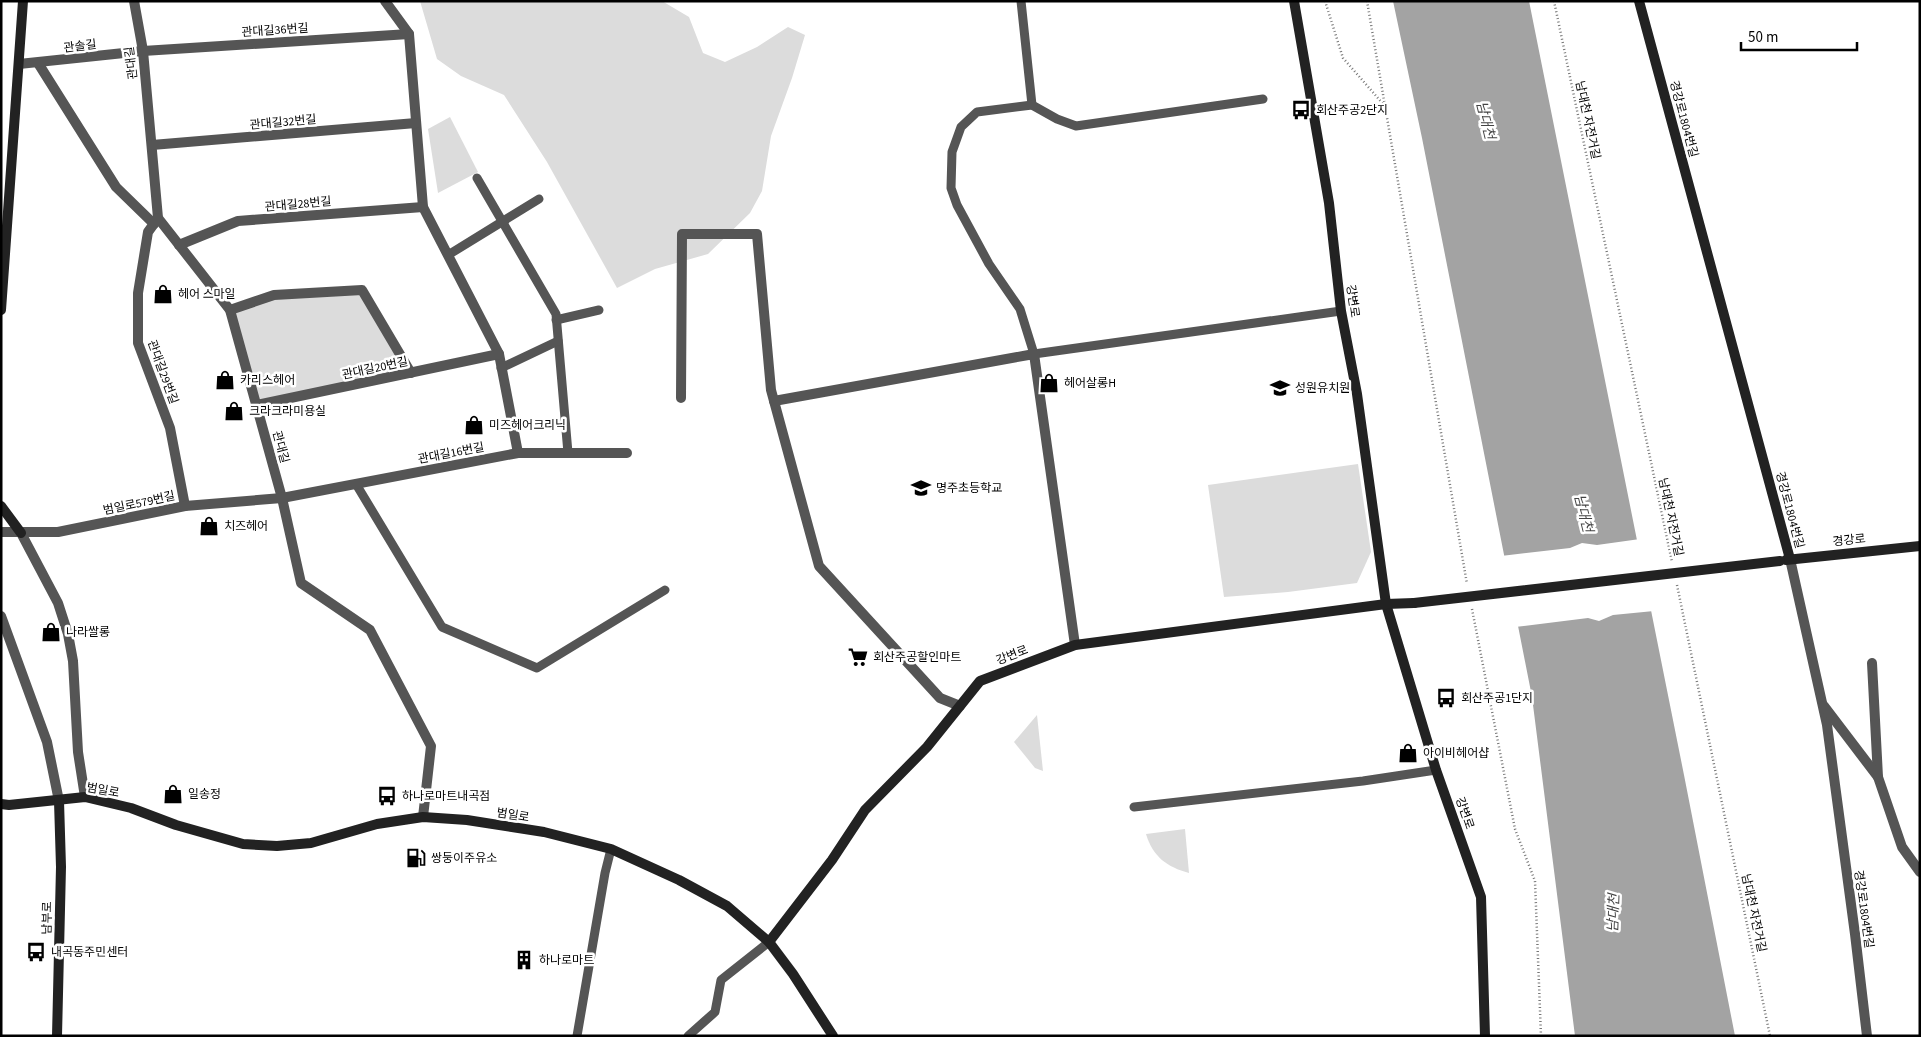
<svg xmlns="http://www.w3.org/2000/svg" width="1921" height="1037" font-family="'Source Sans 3','Noto Sans KR',sans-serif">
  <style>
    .green { fill: #dcdcdc }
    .water { fill: #a3a3a3 }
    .pier { fill: #fff }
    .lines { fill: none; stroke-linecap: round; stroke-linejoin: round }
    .path { stroke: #777; stroke-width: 2.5; stroke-dasharray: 1 2.5; stroke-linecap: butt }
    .lane { stroke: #555; stroke-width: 9 }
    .street { stroke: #555; stroke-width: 10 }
    .secondary { stroke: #222; stroke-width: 10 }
    .secondary-bridge { stroke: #222; stroke-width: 10 }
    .labels { text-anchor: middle; stroke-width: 5; stroke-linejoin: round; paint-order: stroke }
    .street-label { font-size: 12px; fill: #000; stroke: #fff }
    .poi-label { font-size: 12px; fill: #000; stroke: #fff; text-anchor: start }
    .water-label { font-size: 14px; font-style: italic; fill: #444; stroke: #fff }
  </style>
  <rect width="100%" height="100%" fill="#fff"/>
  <g class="green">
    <polygon points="420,1 662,1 689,17 703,53 725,62 757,47 788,27 805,35 792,78 771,136 762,191 750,213 708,254 655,269 617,288 547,162 504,95 461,76 437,59"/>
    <polygon points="450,117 478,172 438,193 428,129"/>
    <polygon points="362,290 411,373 257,405 230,310 274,295"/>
    <polygon points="1358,464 1371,552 1357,583 1288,592 1224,597 1208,485"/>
    <polygon points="1037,715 1043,771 1035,768 1014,742"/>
    <path d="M1185,829L1189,873C1167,867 1153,857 1146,834Z"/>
  </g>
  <polygon class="water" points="1393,1 1529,1 1684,775 1735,1036 1575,1036 1532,697 1422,138"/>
  <polygon class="pier" points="1640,539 1654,611 1613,615 1599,621 1588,618 1515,627 1501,556 1570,548 1582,543 1597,545"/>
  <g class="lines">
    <g class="path">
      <polyline points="1325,1 1343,58 1384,105"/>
      <polyline points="1367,1 1467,584"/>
      <polyline points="1554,1 1672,562"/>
      <polyline points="1677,585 1770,1036"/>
      <polyline points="1472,609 1515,829 1535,881 1541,1036"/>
    </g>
    <g class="lane">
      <polyline points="1021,1 1032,105"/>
      <polyline points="1263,99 1076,126 1057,119 1032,105 977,112 961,127 952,152 951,188 957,205 989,264 1020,309 1034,354 1341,311"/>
      <polyline points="477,178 556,314 568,453"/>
      <polyline points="448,255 539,199"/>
      <polyline points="556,320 599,310"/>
      <polyline points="501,368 558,341"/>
      <polyline points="356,484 442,627 537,668 665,590"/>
      <polyline points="1134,807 1363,781 1436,770"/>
      <polyline points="577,1036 605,873 611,849"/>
      <polyline points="688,1036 715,1012 721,980 769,942"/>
    </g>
    <g class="street">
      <polyline points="134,1 143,51 158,218 230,310 282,498 301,583 370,630 431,746 423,817"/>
      <polyline points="385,1 409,34 423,207 499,354 518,453"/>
      <polyline points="38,63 116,187 154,224"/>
      <polyline points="19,64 143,51 409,34"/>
      <polyline points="152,145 416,123"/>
      <polyline points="158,218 148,232 138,293 138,343 170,428 185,506"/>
      <polyline points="179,245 238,221 423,207"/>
      <polyline points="230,310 274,295 362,290 411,373"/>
      <polyline points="681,398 682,234 757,234 771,390 819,566 940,698 960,706"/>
      <polyline points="774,401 1034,354 1075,645"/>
      <polyline points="257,405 499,354"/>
      <polyline points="1,532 58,532 185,506 282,498 518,453 627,453"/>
      <polyline points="21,533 58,603 68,634 73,661 78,752 85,797"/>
      <polyline points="1790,559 1827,725 1855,934 1867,1036"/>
      <polyline points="1,616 47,742 59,801"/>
      <polyline points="1872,663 1878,777 1902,847 1920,872"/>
      <polyline points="1824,706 1878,777"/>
    </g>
    <g class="secondary">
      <polyline points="1294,1 1329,203 1341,311 1357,394 1386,604 1436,770 1481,897 1485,1036"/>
      <polyline points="1639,1 1790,559"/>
      <polyline points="1,310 23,1"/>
      <polyline points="1,506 21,533"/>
      <polyline points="1786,560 1920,546"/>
      <polyline points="1,804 9,805 85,797 131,808 176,825 243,844 277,846 311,843 377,824 423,817 467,820 544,832 611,849 679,880 727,906 769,942 793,974 833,1036"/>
      <polyline points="769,942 832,860 865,810 927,747 980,681 1075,645 1386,604 1414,603"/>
      <polyline points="57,1036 61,867 59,801"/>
    </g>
    <polyline class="secondary-bridge" points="1414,603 1780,561"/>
  </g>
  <defs>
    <symbol id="bus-bare" viewBox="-9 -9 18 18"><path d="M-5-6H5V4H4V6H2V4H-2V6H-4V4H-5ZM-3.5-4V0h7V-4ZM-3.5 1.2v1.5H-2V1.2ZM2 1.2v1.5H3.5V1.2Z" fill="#000" stroke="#fff" stroke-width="2.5" paint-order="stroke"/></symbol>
    <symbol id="shop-bare" viewBox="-9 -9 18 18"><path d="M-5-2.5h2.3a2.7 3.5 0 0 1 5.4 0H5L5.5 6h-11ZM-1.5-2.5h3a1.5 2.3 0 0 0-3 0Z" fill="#000" stroke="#fff" stroke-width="2.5" paint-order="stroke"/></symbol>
    <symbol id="school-bare" viewBox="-9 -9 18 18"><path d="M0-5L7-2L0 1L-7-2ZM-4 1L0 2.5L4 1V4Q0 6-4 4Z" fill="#000" stroke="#fff" stroke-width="2.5" paint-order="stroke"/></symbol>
    <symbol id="supermarket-bare" viewBox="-9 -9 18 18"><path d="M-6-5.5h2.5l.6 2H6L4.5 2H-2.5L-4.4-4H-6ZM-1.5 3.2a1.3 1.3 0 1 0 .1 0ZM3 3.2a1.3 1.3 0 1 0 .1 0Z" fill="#000" stroke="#fff" stroke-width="2.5" paint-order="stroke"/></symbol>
    <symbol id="fuel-bare" viewBox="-9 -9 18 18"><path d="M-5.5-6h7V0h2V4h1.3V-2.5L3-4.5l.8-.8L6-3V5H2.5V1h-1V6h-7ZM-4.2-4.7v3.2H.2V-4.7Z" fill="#000" stroke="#fff" stroke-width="2.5" paint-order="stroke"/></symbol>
    <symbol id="building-bare" viewBox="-9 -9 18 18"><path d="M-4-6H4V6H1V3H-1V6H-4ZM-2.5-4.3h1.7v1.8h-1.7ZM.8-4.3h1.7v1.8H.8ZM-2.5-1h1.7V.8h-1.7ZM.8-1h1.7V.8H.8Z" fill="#000" stroke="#fff" stroke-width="2.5" paint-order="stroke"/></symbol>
  </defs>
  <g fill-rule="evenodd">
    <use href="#bus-bare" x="1287" y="96" width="28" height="28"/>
    <use href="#shop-bare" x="149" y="280" width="28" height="28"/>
    <use href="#shop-bare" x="211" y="366" width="28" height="28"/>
    <use href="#shop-bare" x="1035" y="369" width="28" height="28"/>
    <use href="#school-bare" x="1266" y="374" width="28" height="28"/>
    <use href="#shop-bare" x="220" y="397" width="28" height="28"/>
    <use href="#shop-bare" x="460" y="411" width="28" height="28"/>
    <use href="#school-bare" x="907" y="474" width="28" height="28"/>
    <use href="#shop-bare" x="195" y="512" width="28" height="28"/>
    <use href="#shop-bare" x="37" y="618" width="28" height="28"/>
    <use href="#supermarket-bare" x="844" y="643" width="28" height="28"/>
    <use href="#bus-bare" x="1432" y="684" width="28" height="28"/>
    <use href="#shop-bare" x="1394" y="739" width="28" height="28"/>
    <use href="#shop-bare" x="159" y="780" width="28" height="28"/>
    <use href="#bus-bare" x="373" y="782" width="28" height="28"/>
    <use href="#fuel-bare" x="402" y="844" width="28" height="28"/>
    <use href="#bus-bare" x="22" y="938" width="28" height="28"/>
    <use href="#building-bare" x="510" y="946" width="28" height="28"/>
  </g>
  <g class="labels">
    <g class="street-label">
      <text transform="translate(275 30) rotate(-4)" y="4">관대길36번길</text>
      <text transform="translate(80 46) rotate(-7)" y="4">관솔길</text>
      <text transform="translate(131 63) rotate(-97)" y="4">관대길</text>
      <text transform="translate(1684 119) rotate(75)" y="4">경강로1804번길</text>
      <text transform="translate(1588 120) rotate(78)" y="4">남대천 자전거길</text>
      <text transform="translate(283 122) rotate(-5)" y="4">관대길32번길</text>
      <text transform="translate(298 204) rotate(-5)" y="4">관대길28번길</text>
      <text transform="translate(1353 301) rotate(82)" y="4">강변로</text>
      <text transform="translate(375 368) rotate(-12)" y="4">관대길20번길</text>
      <text transform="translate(163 372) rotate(70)" y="4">관대길29번길</text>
      <text transform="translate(281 447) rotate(75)" y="4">관대길</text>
      <text transform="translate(451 453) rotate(-11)" y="4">관대길16번길</text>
      <text transform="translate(139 503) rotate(-12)" y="4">범일로579번길</text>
      <text transform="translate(1790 510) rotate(75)" y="4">경강로1804번길</text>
      <text transform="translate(1671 517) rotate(78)" y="4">남대천 자전거길</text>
      <text transform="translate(1849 540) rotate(-6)" y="4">경강로</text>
      <text transform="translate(1012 655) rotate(-21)" y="4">강변로</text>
      <text transform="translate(103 790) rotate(10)" y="4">범일로</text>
      <text transform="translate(1465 813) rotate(71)" y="4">강변로</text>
      <text transform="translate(513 815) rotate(9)" y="4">범일로</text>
      <text transform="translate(1864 909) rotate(82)" y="4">경강로1804번길</text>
      <text transform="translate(1754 913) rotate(78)" y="4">남대천 자전거길</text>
      <text transform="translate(47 918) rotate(-89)" y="4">남부로</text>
    </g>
    <g class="poi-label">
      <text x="1316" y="114">회산주공2단지</text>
      <text x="178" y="298">헤어 스마일</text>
      <text x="240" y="384">카리스헤어</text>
      <text x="1064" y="387">헤어살롱H</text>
      <text x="1295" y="392">성원유치원</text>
      <text x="249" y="415">크라크라미용실</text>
      <text x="489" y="429">미즈헤어크리닉</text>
      <text x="936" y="492">명주초등학교</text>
      <text x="224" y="530">치즈헤어</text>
      <text x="66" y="636">나라쌀롱</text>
      <text x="873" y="661">회산주공할인마트</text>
      <text x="1461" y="702">회산주공1단지</text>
      <text x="1423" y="757">아이비헤어샵</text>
      <text x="188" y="798">일송정</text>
      <text x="402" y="800">하나로마트내곡점</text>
      <text x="431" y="862">쌍둥이주유소</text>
      <text x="51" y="956">내곡동주민센터</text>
      <text x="539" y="964">하나로마트</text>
    </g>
    <g class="water-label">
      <text transform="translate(1486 120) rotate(76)" y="5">남대천</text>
      <text transform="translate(1584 513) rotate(76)" y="5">남대천</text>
      <text transform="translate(1613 913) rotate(-88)" y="5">남대천</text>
    </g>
  </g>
  <rect width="1921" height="1037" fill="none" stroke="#000000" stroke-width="5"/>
  <path d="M1741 42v8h116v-8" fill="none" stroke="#000000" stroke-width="2.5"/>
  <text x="1748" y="42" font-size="15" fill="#000000" stroke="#ffffff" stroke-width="4" paint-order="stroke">50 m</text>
</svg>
